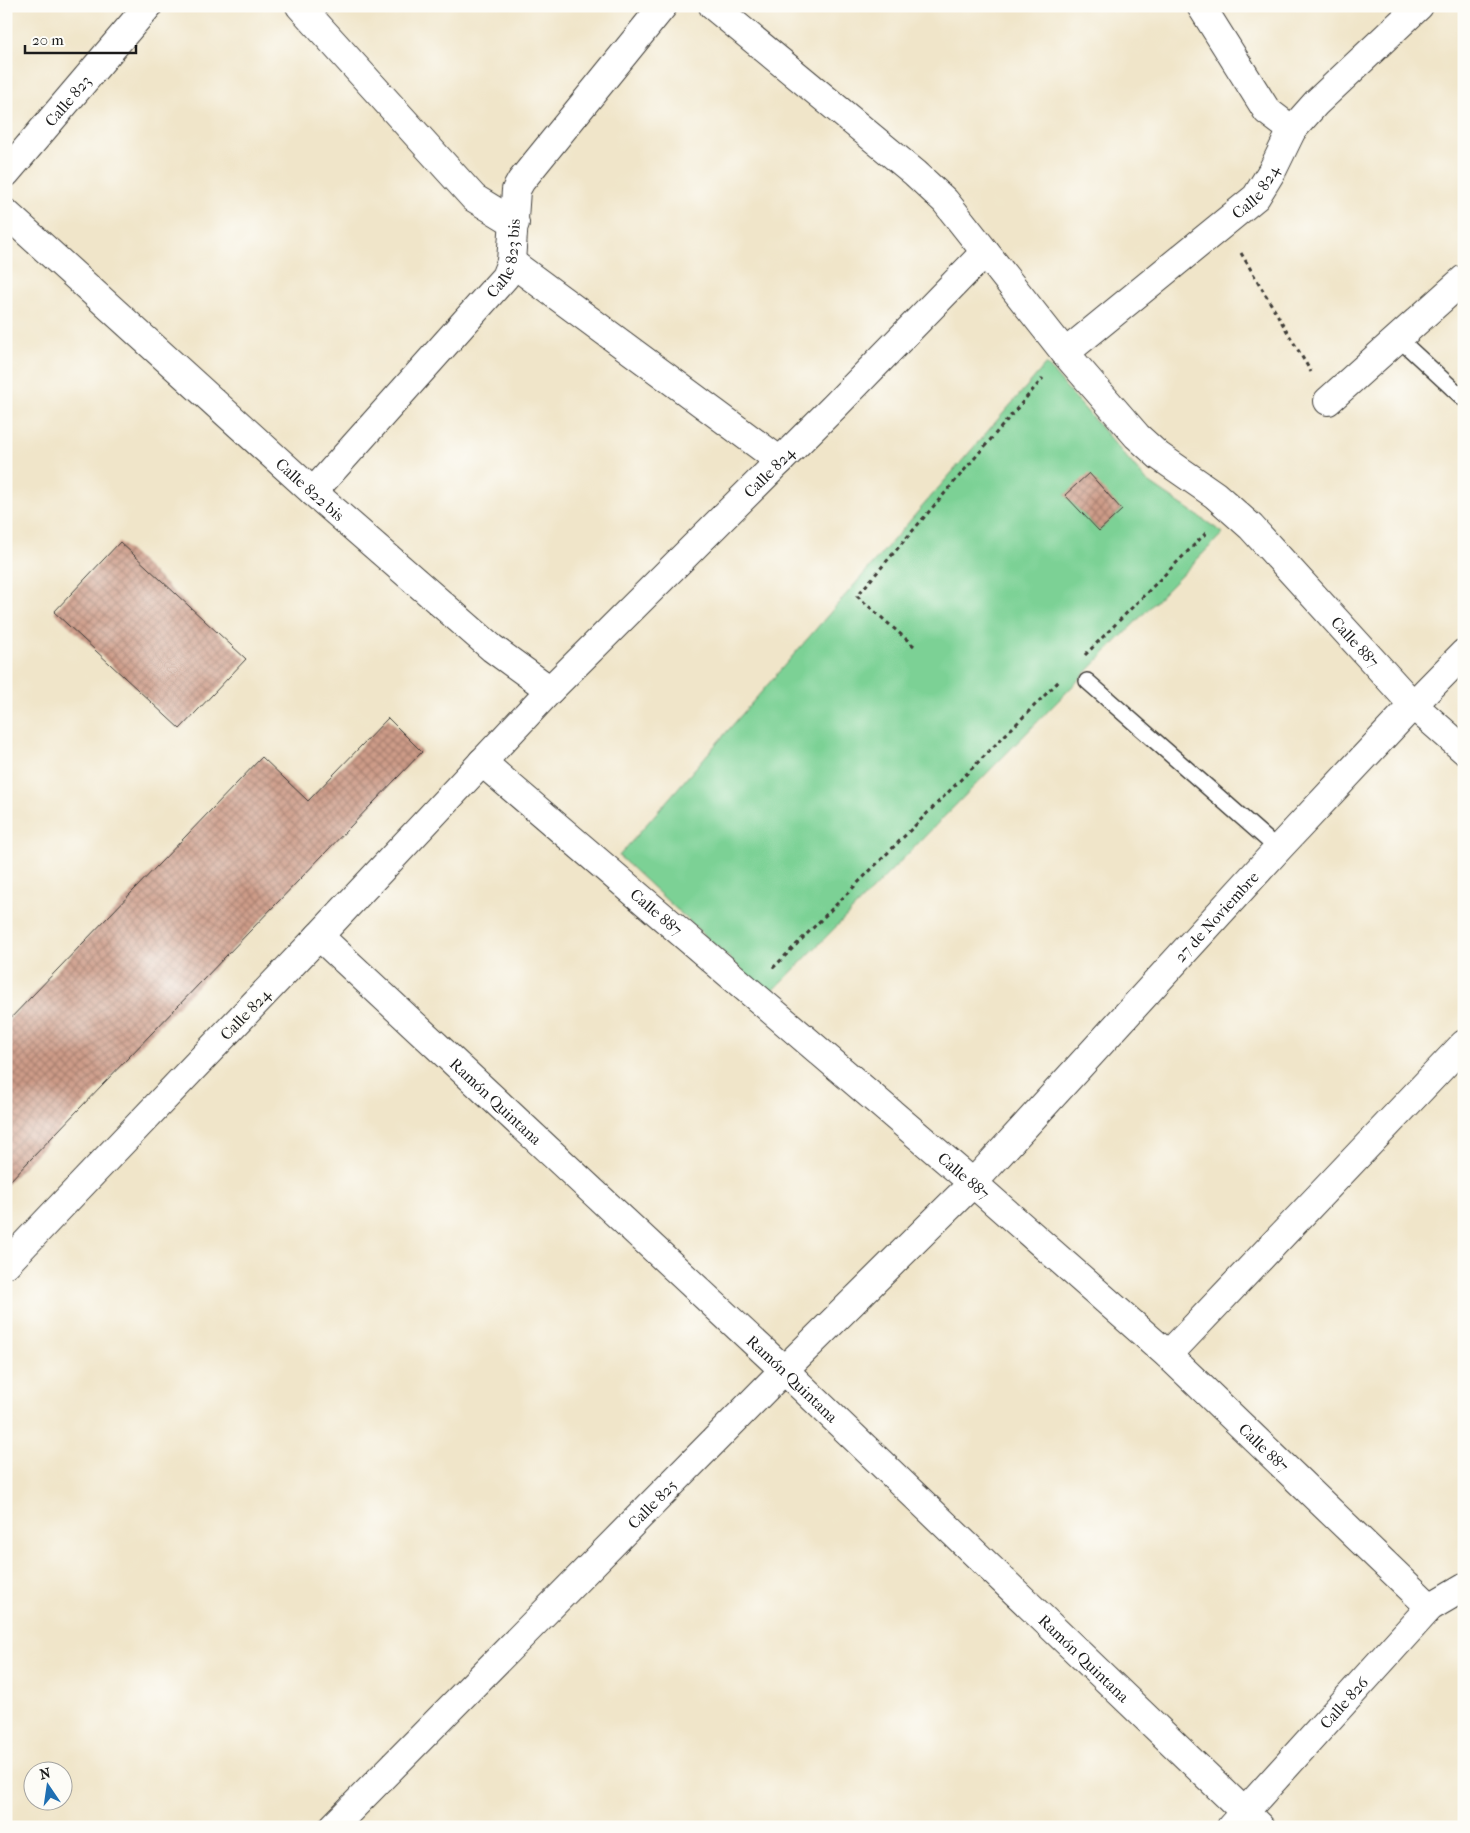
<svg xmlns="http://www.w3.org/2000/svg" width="1470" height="1833" font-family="'IM FELL French Canon',serif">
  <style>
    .park { fill: #7cd195; stroke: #4c7658 }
    .building { fill: url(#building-cross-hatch) }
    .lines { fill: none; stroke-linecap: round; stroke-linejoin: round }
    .lane-casing { stroke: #3c3a36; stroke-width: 18 }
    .street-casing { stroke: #3c3a36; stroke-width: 30 }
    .path { stroke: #3c3a36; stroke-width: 3; stroke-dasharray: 4 4; stroke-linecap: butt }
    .lane { stroke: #fff; stroke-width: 15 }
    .street { stroke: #fff; stroke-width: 28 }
    .labels { text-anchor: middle; stroke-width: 4; stroke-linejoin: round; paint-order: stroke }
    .street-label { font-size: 16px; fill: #1c1c1c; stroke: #fdfcf7 }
  </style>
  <defs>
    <pattern id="building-cross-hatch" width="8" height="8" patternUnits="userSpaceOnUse" patternTransform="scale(1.25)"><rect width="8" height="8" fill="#cd9b88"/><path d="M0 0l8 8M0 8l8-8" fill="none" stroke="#a67e6e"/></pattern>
  </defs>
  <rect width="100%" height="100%" fill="#fdfcf7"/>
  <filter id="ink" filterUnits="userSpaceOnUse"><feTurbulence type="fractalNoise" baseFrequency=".02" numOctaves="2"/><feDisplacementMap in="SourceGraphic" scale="10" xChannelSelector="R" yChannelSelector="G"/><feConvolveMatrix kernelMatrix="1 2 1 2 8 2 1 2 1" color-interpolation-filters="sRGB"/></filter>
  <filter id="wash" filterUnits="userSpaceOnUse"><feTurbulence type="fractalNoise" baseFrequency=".0096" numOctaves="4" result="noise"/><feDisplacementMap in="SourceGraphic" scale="20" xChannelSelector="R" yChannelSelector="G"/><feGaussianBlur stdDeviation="1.12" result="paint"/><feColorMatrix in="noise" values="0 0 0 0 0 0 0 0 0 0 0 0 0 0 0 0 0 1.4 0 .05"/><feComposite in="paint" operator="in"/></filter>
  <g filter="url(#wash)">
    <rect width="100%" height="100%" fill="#f0e5c9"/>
    <polygon class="park" points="1046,364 1147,481 1223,533 769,995 619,856"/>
    <g id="blocks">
      <g class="building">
        <polygon points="1089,473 1122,510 1099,531 1065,495"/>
        <polygon points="120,542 246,659 180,729 54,612"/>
        <polygon points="388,718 422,752 6,1185 6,1023 262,757 308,801"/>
      </g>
    </g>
  </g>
  <g filter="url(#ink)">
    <use href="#blocks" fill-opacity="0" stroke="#3c3a36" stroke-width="1"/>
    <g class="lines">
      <defs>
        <g id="lane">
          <polyline points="1399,339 1464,399"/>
          <polyline points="1087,681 1278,849"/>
        </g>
        <g id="street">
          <polyline points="300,6 474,198 515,223"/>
          <path id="s1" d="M713,6L915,173L945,201L1065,353L1137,436L1159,456L1215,495L1251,527L1413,705L1464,750"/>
          <polyline points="1201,6 1267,111 1292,130"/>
          <path id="s2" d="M6,173L148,6"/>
          <path id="s3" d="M6,213L313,492L492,648L550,690L319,936L6,1264"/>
          <polyline points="511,262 780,461"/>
          <path id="s4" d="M1065,353L1256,197L1272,171L1292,130L1316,103L1419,6"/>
          <polyline points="1328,401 1464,279"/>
          <path id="s5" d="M313,492L505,277L511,262L516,190L521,181L663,6"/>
          <path id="s6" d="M550,690L834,407L985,252"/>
          <path id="s7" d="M482,762L973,1183L1168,1355L1430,1607"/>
          <path id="s8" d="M319,936L784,1370L1260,1827"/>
          <polyline points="1168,1355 1464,1044"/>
          <path id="s9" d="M333,1827L784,1370L973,1183L1278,849L1413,705L1464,653"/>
          <path id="s10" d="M1231,1827L1430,1607L1464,1587"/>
        </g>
      </defs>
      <use href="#lane" class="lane-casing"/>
      <use href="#street" class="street-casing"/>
      <g class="path">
        <polyline points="1241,253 1311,372"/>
        <polyline points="914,646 857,596 1043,378"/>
        <polyline points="1085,655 1208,531"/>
        <polyline points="773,968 1060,680"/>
      </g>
      <use href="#lane" class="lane"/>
      <use href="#street" class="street"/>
    </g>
  </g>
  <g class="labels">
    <g class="street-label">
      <text dy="6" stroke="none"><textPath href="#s2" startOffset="95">Calle 823</textPath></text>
      <text dy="6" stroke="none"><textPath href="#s4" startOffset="250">Calle 824</textPath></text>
      <text dy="6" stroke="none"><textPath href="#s5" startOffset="306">Calle 823 bis</textPath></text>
      <text dy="6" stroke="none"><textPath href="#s6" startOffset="309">Calle 824</textPath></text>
      <text dy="6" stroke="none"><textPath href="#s3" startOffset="411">Calle 822 bis</textPath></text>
      <text dy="6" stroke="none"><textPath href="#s1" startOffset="908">Calle 887</textPath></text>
      <text dy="6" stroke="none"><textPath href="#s7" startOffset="230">Calle 887</textPath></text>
      <text dy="6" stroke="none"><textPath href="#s9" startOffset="1269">27 de Noviembre</textPath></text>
      <text transform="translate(245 1014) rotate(-46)" y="6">Calle 824</text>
      <text dy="6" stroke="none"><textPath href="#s8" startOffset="242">Ramón Quintana</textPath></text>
      <text dy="6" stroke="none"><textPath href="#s7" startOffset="635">Calle 887</textPath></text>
      <text dy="6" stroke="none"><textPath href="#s8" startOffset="648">Ramón Quintana</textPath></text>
      <text dy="6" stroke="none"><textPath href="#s7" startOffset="1040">Calle 887</textPath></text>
      <text dy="6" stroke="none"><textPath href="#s9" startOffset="454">Calle 825</textPath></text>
      <text dy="6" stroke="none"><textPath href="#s8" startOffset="1052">Ramón Quintana</textPath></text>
      <text dy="6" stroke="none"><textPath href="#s10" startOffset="168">Calle 826</textPath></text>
    </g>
  </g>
  <rect width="1470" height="1833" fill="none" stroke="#fdfcf7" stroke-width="25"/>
  <g transform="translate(48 1786) rotate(347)"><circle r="24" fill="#fdfcf7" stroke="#a3a29f"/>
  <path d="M0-4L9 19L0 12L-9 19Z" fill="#1f6fb2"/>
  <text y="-8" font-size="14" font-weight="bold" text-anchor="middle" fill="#1c1c1c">N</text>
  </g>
  <path d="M25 45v8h111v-8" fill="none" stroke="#1c1c1c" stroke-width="2.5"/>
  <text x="32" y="45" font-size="15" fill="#1c1c1c" stroke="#fdfcf7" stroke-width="4" paint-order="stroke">20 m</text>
</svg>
